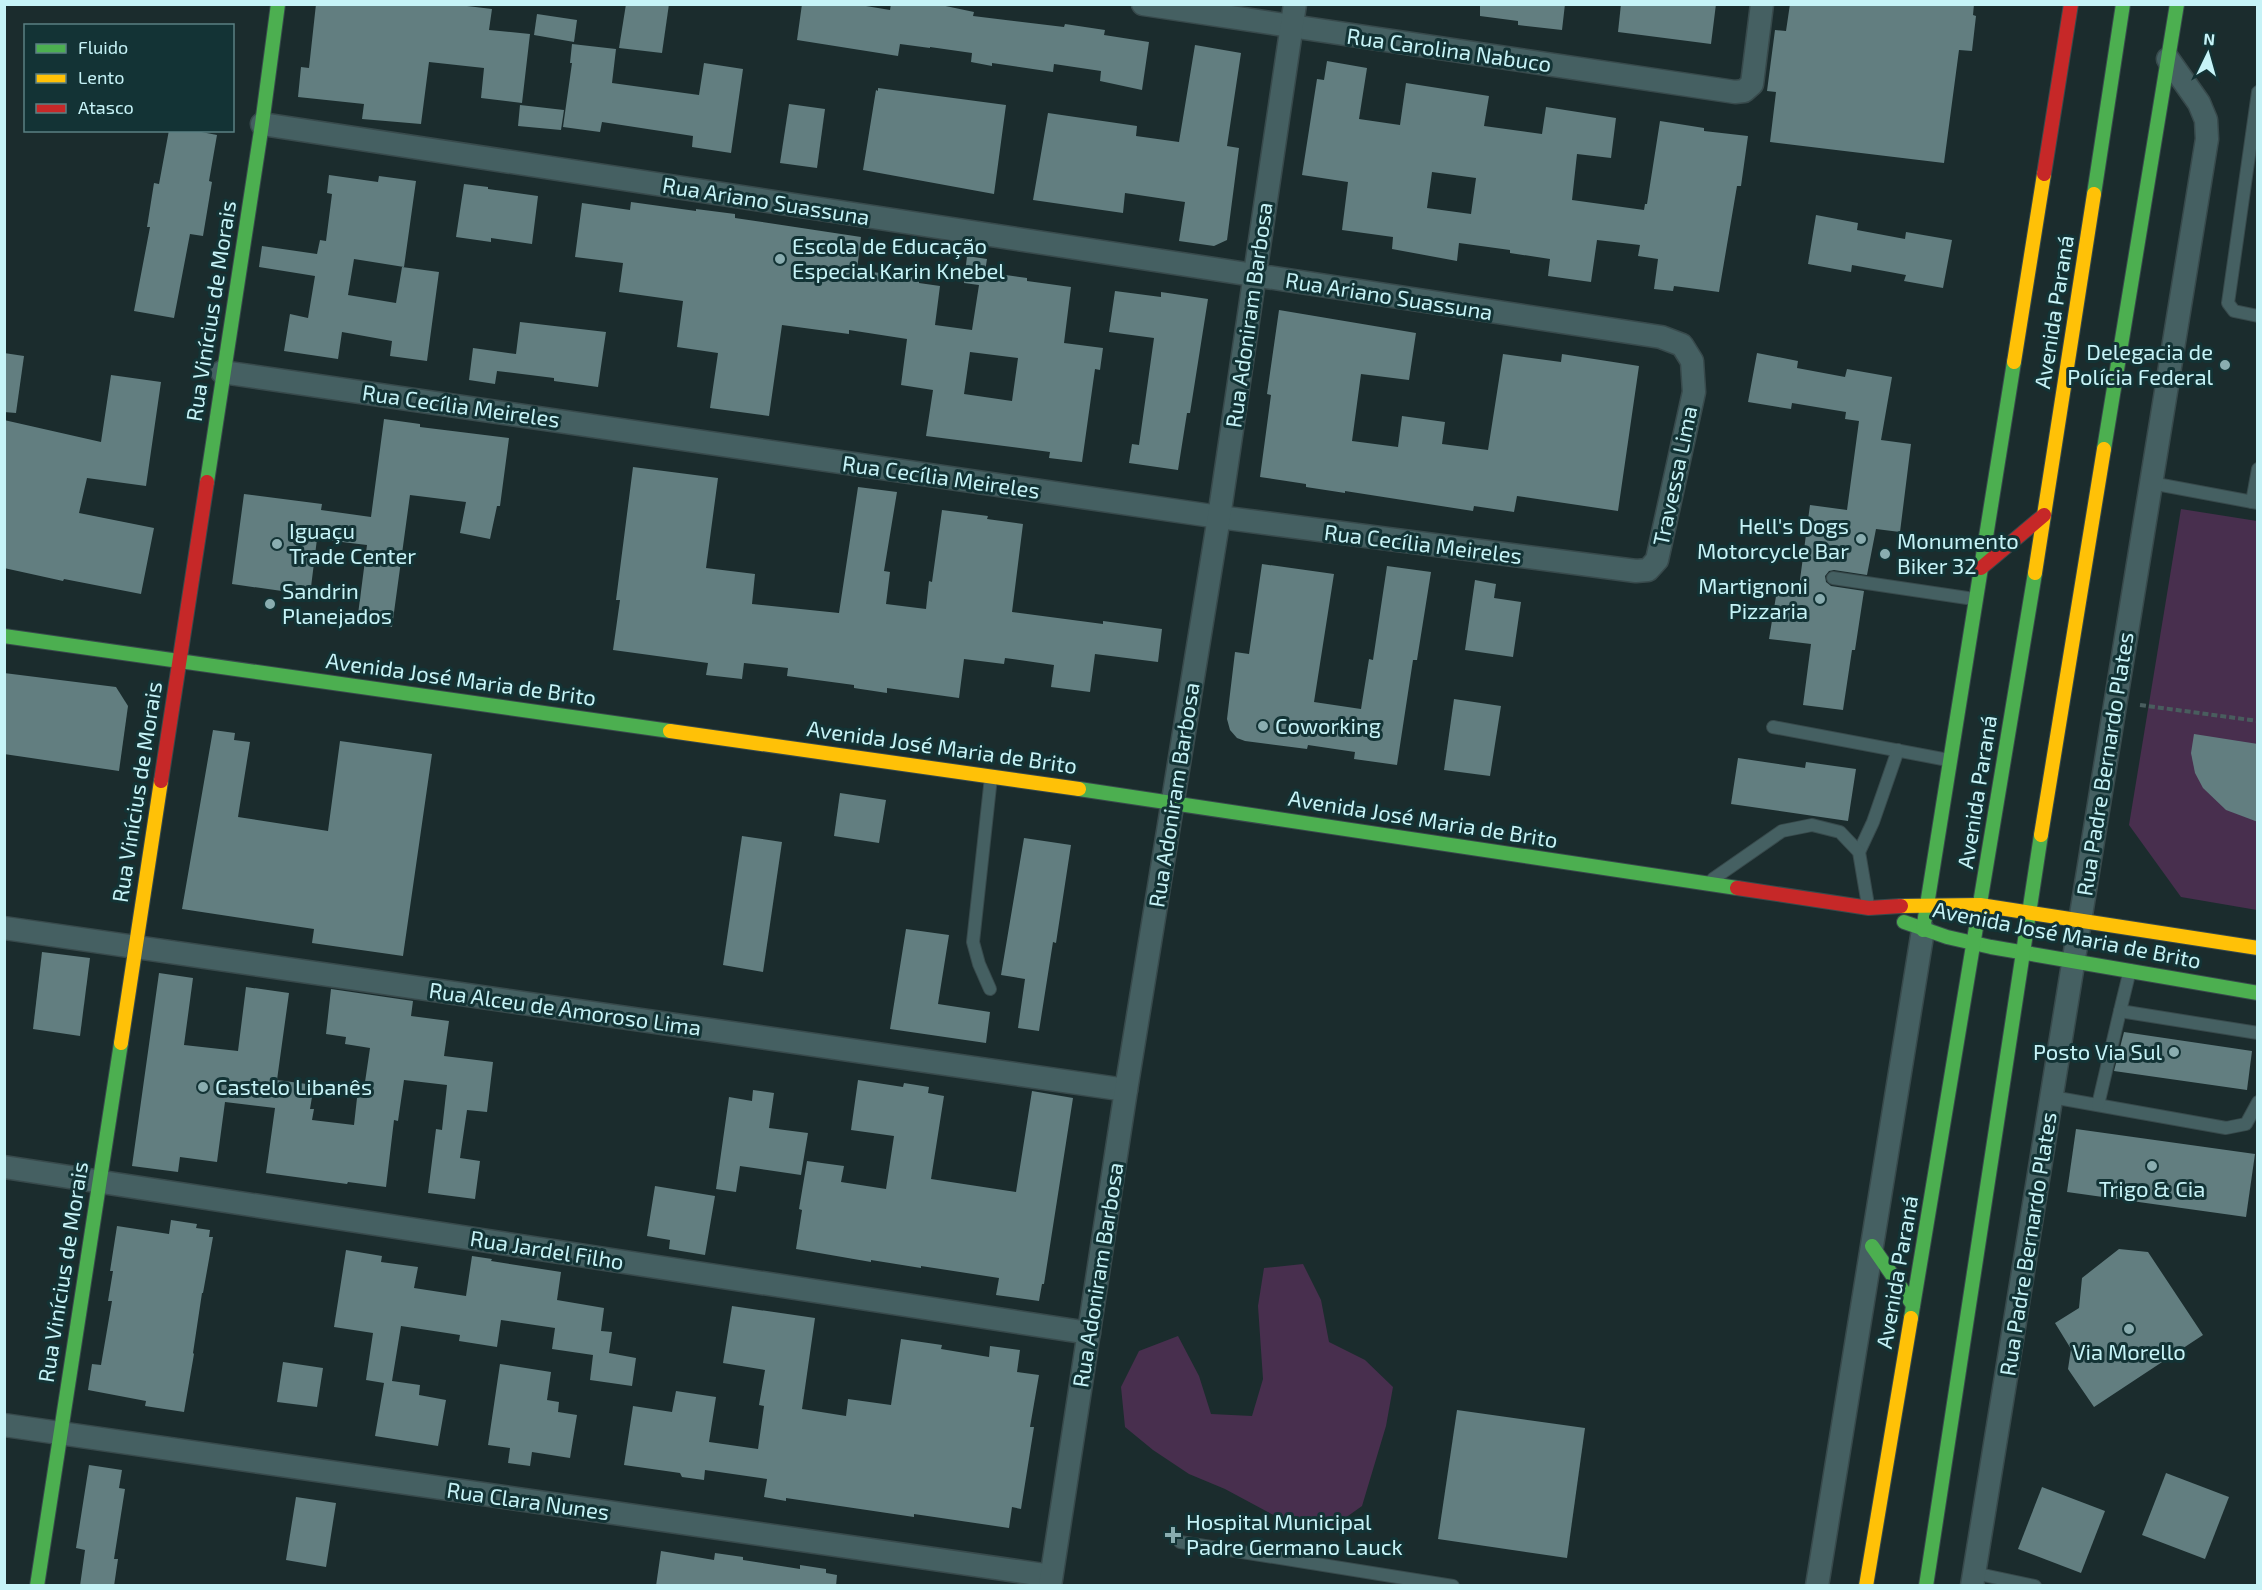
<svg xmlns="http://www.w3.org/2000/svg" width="2262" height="1590" font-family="'Exo 2',sans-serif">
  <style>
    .green { fill: #482f4e }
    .building { fill: #627e80; fill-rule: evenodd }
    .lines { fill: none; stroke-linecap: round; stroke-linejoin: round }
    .lane-casing { stroke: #384a4c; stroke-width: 14 }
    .street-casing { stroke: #384a4c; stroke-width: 25 }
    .fast-casing { stroke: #384a4c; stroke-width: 16 }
    .slow-casing { stroke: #384a4c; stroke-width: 16 }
    .jam-casing { stroke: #384a4c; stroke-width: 16 }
    .path { stroke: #495d5e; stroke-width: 4; stroke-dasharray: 6 3; stroke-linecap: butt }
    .lane { stroke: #456062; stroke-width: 12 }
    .street { stroke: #456062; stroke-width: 22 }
    .fast { stroke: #4caf50; stroke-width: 14 }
    .slow { stroke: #ffc107; stroke-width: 14 }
    .jam { stroke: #c62828; stroke-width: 14 }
    .poi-dot { fill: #8aadb0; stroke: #133335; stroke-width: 2 }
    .labels { text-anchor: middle; stroke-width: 6; stroke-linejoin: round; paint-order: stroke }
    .street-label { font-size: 22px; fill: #c6f3f7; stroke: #133335 }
    .poi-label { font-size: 22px; fill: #c6f3f7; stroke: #133335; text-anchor: start }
  </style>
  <rect width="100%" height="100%" fill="#1b2c2d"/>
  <g class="green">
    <polygon points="2181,509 2257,521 2257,910 2181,897 2129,825"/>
    <polygon points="1303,1264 1321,1300 1329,1342 1365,1360 1393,1387 1386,1426 1362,1506 1331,1528 1292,1525 1225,1489 1189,1474 1153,1450 1125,1427 1121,1387 1139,1351 1178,1336 1199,1376 1211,1414 1252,1416 1263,1379 1258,1306 1264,1268"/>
  </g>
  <g class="building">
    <polygon points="316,4 468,4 467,6 492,9 489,30 530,34 522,103 481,98 484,68 429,62 421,124 362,119 364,104 298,97 301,67 309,68"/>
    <polygon points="626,4 669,4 662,53 619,48"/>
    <polygon points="802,4 854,4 890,10 891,4 936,4 974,12 973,16 1064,27 1065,24 1105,30 1104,35 1149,42 1142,90 1100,81 1101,71 1054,64 1053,72 992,63 992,66 971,62 972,53 930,47 930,48 900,44 898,56 797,40"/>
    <polygon points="1480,4 1565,4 1562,30 1518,25 1518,21 1480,16"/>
    <polygon points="1621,4 1716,4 1711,44 1618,32"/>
    <polygon points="1790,4 1974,4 1973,15 1976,16 1972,51 1959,50 1944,163 1770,142 1776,92 1767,91 1775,30 1786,31"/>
    <polygon points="537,14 577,20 574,42 534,35"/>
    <polygon points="572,44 616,49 612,83 699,95 704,63 743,69 731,153 692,147 693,136 602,122 600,132 563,127 572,63 570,63"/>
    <polygon points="1195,45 1241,53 1227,146 1239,148 1227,240 1214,246 1179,241 1185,202 1125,193 1123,213 1033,200 1048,113 1137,126 1136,136 1179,142"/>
    <path d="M1327,61L1367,68L1359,119L1400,125L1406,83L1489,96L1484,126L1542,134L1546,107L1616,118L1611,158L1577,154L1572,200L1644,210L1645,204H1647L1660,121L1704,128V131L1748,136L1741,186H1737L1719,292L1674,286L1673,291L1654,289L1658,259L1638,256L1640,245L1597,240L1591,282L1548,276L1550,259L1510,253V250L1459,243L1457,261L1392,249L1393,237L1342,230L1348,182L1302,175L1317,79L1324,80ZM1432,172L1476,178L1471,214L1427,208Z"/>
    <polygon points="878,88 1006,105 994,194 863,170 876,90 878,91"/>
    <polygon points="789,104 825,109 817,168 780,163"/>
    <polygon points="520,105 564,110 561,130 518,126"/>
    <polygon points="169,130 191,130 217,135 209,181 212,182 203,236 190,234 174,318 134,311 150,227 147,227 154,183 159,184"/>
    <polygon points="329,175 378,182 379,176 416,181 404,267 354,259 348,295 396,303 402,267 439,272 427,361 390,356 392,341 342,332 338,359 284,351 290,314 308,318 315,276 259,267 262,246 317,254 320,240 326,241 332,194 327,193"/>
    <polygon points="464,184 488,187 488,189 538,196 532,244 491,238 491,242 456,237"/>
    <path d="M631,202L696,211V209L735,214V218L861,237L857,270L919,278V283L940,286L935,325L972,330L979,285L964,283L967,256L987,259L985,272L1027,278V281L1071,287L1064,343L1103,348L1100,370L1095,369L1082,462L1049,458L1050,452L926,436L933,390L901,385L907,339L849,330V334L782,325L769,416L710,408L718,353L677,347L683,301L619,292L623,263L575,257L582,203L630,210ZM970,352L1018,358L1012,401L964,394Z"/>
    <polygon points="1816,215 1858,223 1857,230 1905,239 1906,232 1952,240 1943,288 1904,281 1906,275 1852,265 1851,272 1808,264"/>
    <polygon points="1115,291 1161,297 1161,292 1208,299 1190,413 1187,413 1178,470 1129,463 1132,444 1139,445 1154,338 1109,332"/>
    <polygon points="1279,310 1416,333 1409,380 1361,374 1352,441 1398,447 1402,416 1445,422 1442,444 1488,450 1503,354 1561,362 1562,354 1639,366 1618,511 1517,496 1514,512 1474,506 1473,511 1345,491 1345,493 1306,487 1306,484 1260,477 1271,395 1267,394"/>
    <polygon points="520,322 606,332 598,387 554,381 554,378 497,371 495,384 469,380 473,348 516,354"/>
    <polygon points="4,353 24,356 16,413 4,412"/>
    <polygon points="1757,353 1798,361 1797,368 1845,377 1847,369 1892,377 1881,440 1911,444 1900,532 1876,529 1867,575 1834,570 1829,571 1825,576 1826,582 1831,586 1864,591 1855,650 1852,650 1843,710 1803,705 1811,644 1769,639 1778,584 1799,587 1810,505 1847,510 1859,421 1845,419 1846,412 1792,403 1791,409 1748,402"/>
    <polygon points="111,375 161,382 146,486 87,478 79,513 154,528 141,594 64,579 63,581 4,568 4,420 101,442"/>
    <polygon points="384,419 420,424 420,427 509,438 500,506 497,506 490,539 460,533 466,502 410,495 392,627 357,622 367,545 317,539 310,595 232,584 244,494 322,504 321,510 371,517"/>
    <polygon points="633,467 718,478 706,568 755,574 752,604 839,613 858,487 897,492 884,571 890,572 886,604 926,609 929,581 932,582 942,510 988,516 987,519 1023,524 1012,612 1103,624 1103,621 1162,629 1158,662 1095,654 1090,692 1051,687 1054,665 1005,658 1004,664 964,659 959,698 887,688 887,693 854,688 854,685 787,676 788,668 744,663 742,679 706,675 708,663 613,650 620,600 616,600"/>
    <polygon points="1262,564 1334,574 1314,702 1361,709 1369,659 1373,660 1387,566 1431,572 1417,660 1413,660 1397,765 1354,759 1355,752 1308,745 1307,749 1245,741 1237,738 1230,730 1227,719 1235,652 1249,654"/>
    <polygon points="1475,580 1496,584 1494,598 1521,602 1513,657 1465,650"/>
    <polygon points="4,673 116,687 128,706 119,771 4,754"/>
    <polygon points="1454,699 1501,706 1490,776 1444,770"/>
    <polygon points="213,730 235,733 234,740 250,742 238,817 328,831 340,741 432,754 403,956 312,943 314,929 182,909"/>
    <polygon points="2194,734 2258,744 2258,822 2226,810 2203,788 2195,773 2191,753"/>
    <polygon points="1738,758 1805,768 1806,762 1856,769 1848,821 1731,804"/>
    <polygon points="840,793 886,800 879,843 834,836"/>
    <polygon points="742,836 782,842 763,972 723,965"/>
    <polygon points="1024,838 1071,845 1056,943 1053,942 1039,1031 1018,1028 1025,979 1001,975"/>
    <polygon points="906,929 949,935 938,1004 990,1012 986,1043 890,1029"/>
    <polygon points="42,952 90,958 80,1036 33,1029"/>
    <polygon points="159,973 193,978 184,1045 238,1051 246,987 289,993 277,1080 314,1085 310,1109 314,1109 312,1120 354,1125 358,1089 364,1089 370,1048 345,1044 346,1037 326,1034 331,989 413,1001 411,1016 449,1021 444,1056 493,1062 487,1112 467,1110 460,1158 480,1161 475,1199 428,1193 436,1129 442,1130 447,1085 404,1080 398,1121 394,1120 386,1187 348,1182 347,1184 266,1173 275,1108 225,1102 217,1162 180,1157 178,1172 132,1166"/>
    <polygon points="2124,1032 2252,1051 2247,1090 2114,1071"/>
    <polygon points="858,1080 903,1087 904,1083 929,1087 928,1093 944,1096 931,1179 1016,1192 1032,1091 1073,1098 1044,1284 1042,1284 1039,1301 996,1295 999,1278 921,1266 921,1268 871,1260 871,1262 796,1249 802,1210 799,1209 807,1161 844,1166 841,1182 886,1189 894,1136 851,1130"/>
    <polygon points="753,1090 774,1093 769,1128 808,1133 801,1175 740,1166 736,1192 716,1189 729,1097 752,1101"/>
    <polygon points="2076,1129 2255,1154 2246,1217 2067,1192"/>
    <polygon points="655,1186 715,1196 705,1255 669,1249 670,1240 647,1236"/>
    <polygon points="171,1220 197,1224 196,1228 210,1230 209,1237 213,1237 203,1293 202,1293 193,1353 194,1354 184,1412 145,1406 146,1401 88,1390 92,1364 101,1365 112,1301 108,1301 113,1271 110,1271 117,1226 169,1234"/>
    <polygon points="2119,1249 2148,1252 2203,1335 2094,1407 2068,1369 2071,1349 2055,1323 2079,1308 2082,1278"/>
    <polygon points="346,1250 382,1256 381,1262 418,1267 414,1288 466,1296 472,1256 492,1259 491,1261 561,1272 557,1300 604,1308 601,1331 612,1332 609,1353 636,1358 632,1386 590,1380 593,1355 552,1349 555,1328 501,1320 497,1347 459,1341 460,1335 401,1326 392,1381 420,1385 419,1395 446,1400 438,1446 375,1436 384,1383 366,1380 373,1333 334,1327"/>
    <polygon points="732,1306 815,1318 802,1409 846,1416 848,1399 891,1405 901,1339 942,1345 941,1349 989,1357 990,1346 1020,1350 1017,1372 1039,1375 1030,1427 1034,1427 1021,1509 1012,1507 1009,1528 914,1514 914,1517 786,1498 786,1501 764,1497 767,1479 705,1470 704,1480 682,1477 680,1473 624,1465 633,1406 672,1412 676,1391 716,1397 709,1442 758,1449 764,1406 759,1405 765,1370 723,1363"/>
    <polygon points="283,1362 323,1368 317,1407 277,1402"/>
    <polygon points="500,1364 551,1372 547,1400 559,1402 558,1412 577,1415 570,1458 532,1452 530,1466 508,1463 510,1448 488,1445"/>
    <polygon points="1457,1410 1585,1428 1567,1558 1438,1539"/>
    <polygon points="89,1465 122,1470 119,1488 125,1489 114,1559 118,1559 114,1586 80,1586 85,1550 76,1548"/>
    <polygon points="2166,1473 2229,1497 2205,1559 2142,1535"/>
    <polygon points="2042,1487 2105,1511 2081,1573 2018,1549"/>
    <polygon points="296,1497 336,1503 326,1567 286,1560"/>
    <polygon points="661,1551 714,1560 715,1553 743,1557 743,1560 800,1569 800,1565 826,1569 826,1573 837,1575 836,1586 656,1586"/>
  </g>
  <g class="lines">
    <defs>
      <g id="lane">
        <polyline points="2258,92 2228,303 2234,311 2258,316"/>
        <polyline points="2151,483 2258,503"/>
        <polyline points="2252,502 2258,469"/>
        <polyline points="1833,578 1974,599"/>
        <polyline points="1773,727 1948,760"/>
        <polyline points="1859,852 1873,822 1898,750"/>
        <polyline points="1713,879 1782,831 1812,825 1840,832 1859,852 1868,905"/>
        <polyline points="2130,970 2120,1011 2258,1033"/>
        <polyline points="990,989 979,964 973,942 991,777"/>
        <polyline points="2052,1097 2226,1128 2246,1124 2258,1102"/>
        <polyline points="2098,1105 2120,1011"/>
        <polyline points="1180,1542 1453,1586"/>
        <polyline points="1974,1573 2035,1586"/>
      </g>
      <g id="street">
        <polyline points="1143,4 1735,92 1744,91 1752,84 1762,4"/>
        <polyline points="222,372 1219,517 1636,571 1648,570 1657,560 1694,392 1692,361 1682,345 1661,337 262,124"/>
        <polyline points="4,928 1126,1090"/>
        <polyline points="4,1167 1089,1333"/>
        <polyline points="4,1425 1051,1576"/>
        <polyline points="1050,1586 1126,1090 1219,517 1295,4"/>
        <polyline points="1817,1586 1923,930"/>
        <polyline points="1972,1586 2207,139 2206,120 2199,103 2168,59"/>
      </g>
      <g id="fast">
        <polyline points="2094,194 2123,4"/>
        <polyline points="2104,449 2177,4"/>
        <polyline points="207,482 262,124 278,4"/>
        <polyline points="4,636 670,731"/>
        <polyline points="1079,789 1737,888"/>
        <polyline points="1904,922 1947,937 1991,947 2258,993"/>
        <polyline points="1923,930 2014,362"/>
        <polyline points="1872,1246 1913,1305"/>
        <polyline points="1911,1318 2035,573"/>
        <polyline points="37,1586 121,1043"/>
        <polyline points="1926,1586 2041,835"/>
      </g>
      <g id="slow">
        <polyline points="2014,362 2044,174"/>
        <polyline points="2035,573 2094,194"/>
        <polyline points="670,731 1079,789"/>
        <polyline points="2041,835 2104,449"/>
        <polyline points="1901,906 1980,905 2258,948"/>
        <polyline points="121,1043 161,781"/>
        <polyline points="1866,1586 1911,1318"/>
      </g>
      <g id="jam">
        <polyline points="2044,174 2071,4"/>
        <polyline points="1981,568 2044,515"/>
        <polyline points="161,781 207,482"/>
        <polyline points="1737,888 1869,908 1901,906"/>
      </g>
    </defs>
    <use href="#lane" class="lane-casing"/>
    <use href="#street" class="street-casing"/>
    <use href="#fast" class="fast-casing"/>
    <use href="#slow" class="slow-casing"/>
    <use href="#jam" class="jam-casing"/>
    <polyline class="path" points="2140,705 2258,721"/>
    <use href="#lane" class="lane"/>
    <use href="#street" class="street"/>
    <use href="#fast" class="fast"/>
    <use href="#slow" class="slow"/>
    <use href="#jam" class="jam"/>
  </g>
  <g class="poi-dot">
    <circle cx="780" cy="259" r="6"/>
    <circle cx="2225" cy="365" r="6"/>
    <circle cx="1861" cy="539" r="6"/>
    <circle cx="277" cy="544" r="6"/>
    <circle cx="1885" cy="554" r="6"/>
    <circle cx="1820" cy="599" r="6"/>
    <circle cx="270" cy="604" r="6"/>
    <circle cx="1263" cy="726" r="6"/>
    <circle cx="2174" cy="1052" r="6"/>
    <circle cx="203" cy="1087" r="6"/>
    <circle cx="2152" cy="1166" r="6"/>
    <circle cx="2129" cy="1329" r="6"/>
    <path d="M1170 1526h6v6h6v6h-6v6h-6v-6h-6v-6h6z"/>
  </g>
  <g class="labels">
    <g class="street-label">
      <text transform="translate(1449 50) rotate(8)" y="8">Rua Carolina Nabuco</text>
      <text transform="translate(766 201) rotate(9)" y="8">Rua Ariano Suassuna</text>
      <text transform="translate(1389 296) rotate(9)" y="8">Rua Ariano Suassuna</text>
      <text transform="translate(211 311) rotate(-81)" y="8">Rua Vinícius de Morais</text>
      <text transform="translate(2054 312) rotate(-81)" y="8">Avenida Paraná</text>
      <text transform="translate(1249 315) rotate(-82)" y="8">Rua Adoniram Barbosa</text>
      <text transform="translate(461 406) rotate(8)" y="8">Rua Cecília Meireles</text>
      <text transform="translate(1675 476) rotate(-78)" y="8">Travessa Lima</text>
      <text transform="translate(941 477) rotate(8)" y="8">Rua Cecília Meireles</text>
      <text transform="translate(1423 544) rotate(7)" y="8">Rua Cecília Meireles</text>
      <text transform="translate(461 679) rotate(8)" y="8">Avenida José Maria de Brito</text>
      <text transform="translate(942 747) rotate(8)" y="8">Avenida José Maria de Brito</text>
      <text transform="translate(2105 764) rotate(-81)" y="8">Rua Padre Bernardo Plates</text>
      <text transform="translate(137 792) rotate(-81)" y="8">Rua Vinícius de Morais</text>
      <text transform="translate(1977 792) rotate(-81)" y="8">Avenida Paraná</text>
      <text transform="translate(1174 795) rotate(-81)" y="8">Rua Adoniram Barbosa</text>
      <text transform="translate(1423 819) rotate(9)" y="8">Avenida José Maria de Brito</text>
      <text transform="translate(2067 935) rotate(11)" y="8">Avenida José Maria de Brito</text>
      <text transform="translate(565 1009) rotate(8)" y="8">Rua Alceu de Amoroso Lima</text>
      <text transform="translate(2028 1244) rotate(-81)" y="8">Rua Padre Bernardo Plates</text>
      <text transform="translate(547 1250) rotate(9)" y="8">Rua Jardel Filho</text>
      <text transform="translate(63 1272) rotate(-81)" y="8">Rua Vinícius de Morais</text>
      <text transform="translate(1897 1272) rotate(-80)" y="8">Avenida Paraná</text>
      <text transform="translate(1098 1275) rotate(-81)" y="8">Rua Adoniram Barbosa</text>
      <text transform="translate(528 1501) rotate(8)" y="8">Rua Clara Nunes</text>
    </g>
    <g class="poi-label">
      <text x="792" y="254">Escola de Educação<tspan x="792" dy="25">Especial Karin Knebel</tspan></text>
      <text x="2213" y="360" text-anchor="end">Delegacia de<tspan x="2213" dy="25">Polícia Federal</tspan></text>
      <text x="1849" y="534" text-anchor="end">Hell's Dogs<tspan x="1849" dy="25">Motorcycle Bar</tspan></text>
      <text x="289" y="539">Iguaçu<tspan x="289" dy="25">Trade Center</tspan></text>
      <text x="1897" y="549">Monumento<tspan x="1897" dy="25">Biker 32</tspan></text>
      <text x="1808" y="594" text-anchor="end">Martignoni<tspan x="1808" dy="25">Pizzaria</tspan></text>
      <text x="282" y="599">Sandrin<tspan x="282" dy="25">Planejados</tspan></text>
      <text x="1275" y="734">Coworking</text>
      <text x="2162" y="1060" text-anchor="end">Posto Via Sul</text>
      <text x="215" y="1095">Castelo Libanês</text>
      <text x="2152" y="1197" text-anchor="middle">Trigo &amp; Cia</text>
      <text x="2129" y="1360" text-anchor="middle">Via Morello</text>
      <text x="1186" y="1530">Hospital Municipal<tspan x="1186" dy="25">Padre Germano Lauck</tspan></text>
    </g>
  </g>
  <rect width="2262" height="1590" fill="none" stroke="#c6f3f7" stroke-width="12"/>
  <rect x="24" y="24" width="210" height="108" fill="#133335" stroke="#5b8083" stroke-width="1.5"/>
  <rect x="36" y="44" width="30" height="9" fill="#4caf50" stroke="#5b8083" stroke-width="1.5"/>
  <text x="78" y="54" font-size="18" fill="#c6f3f7">Fluido</text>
  <rect x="36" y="74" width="30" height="9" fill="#ffc107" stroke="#5b8083" stroke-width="1.5"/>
  <text x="78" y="84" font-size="18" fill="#c6f3f7">Lento</text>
  <rect x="36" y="104" width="30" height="9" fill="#c62828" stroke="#5b8083" stroke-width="1.5"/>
  <text x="78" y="114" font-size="18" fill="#c6f3f7">Atasco</text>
  <g transform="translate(2208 54) rotate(5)" stroke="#133335" stroke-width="4.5" paint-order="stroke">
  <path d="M0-4.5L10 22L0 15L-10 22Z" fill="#c6f3f7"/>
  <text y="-9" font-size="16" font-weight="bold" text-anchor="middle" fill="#c6f3f7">N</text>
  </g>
</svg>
